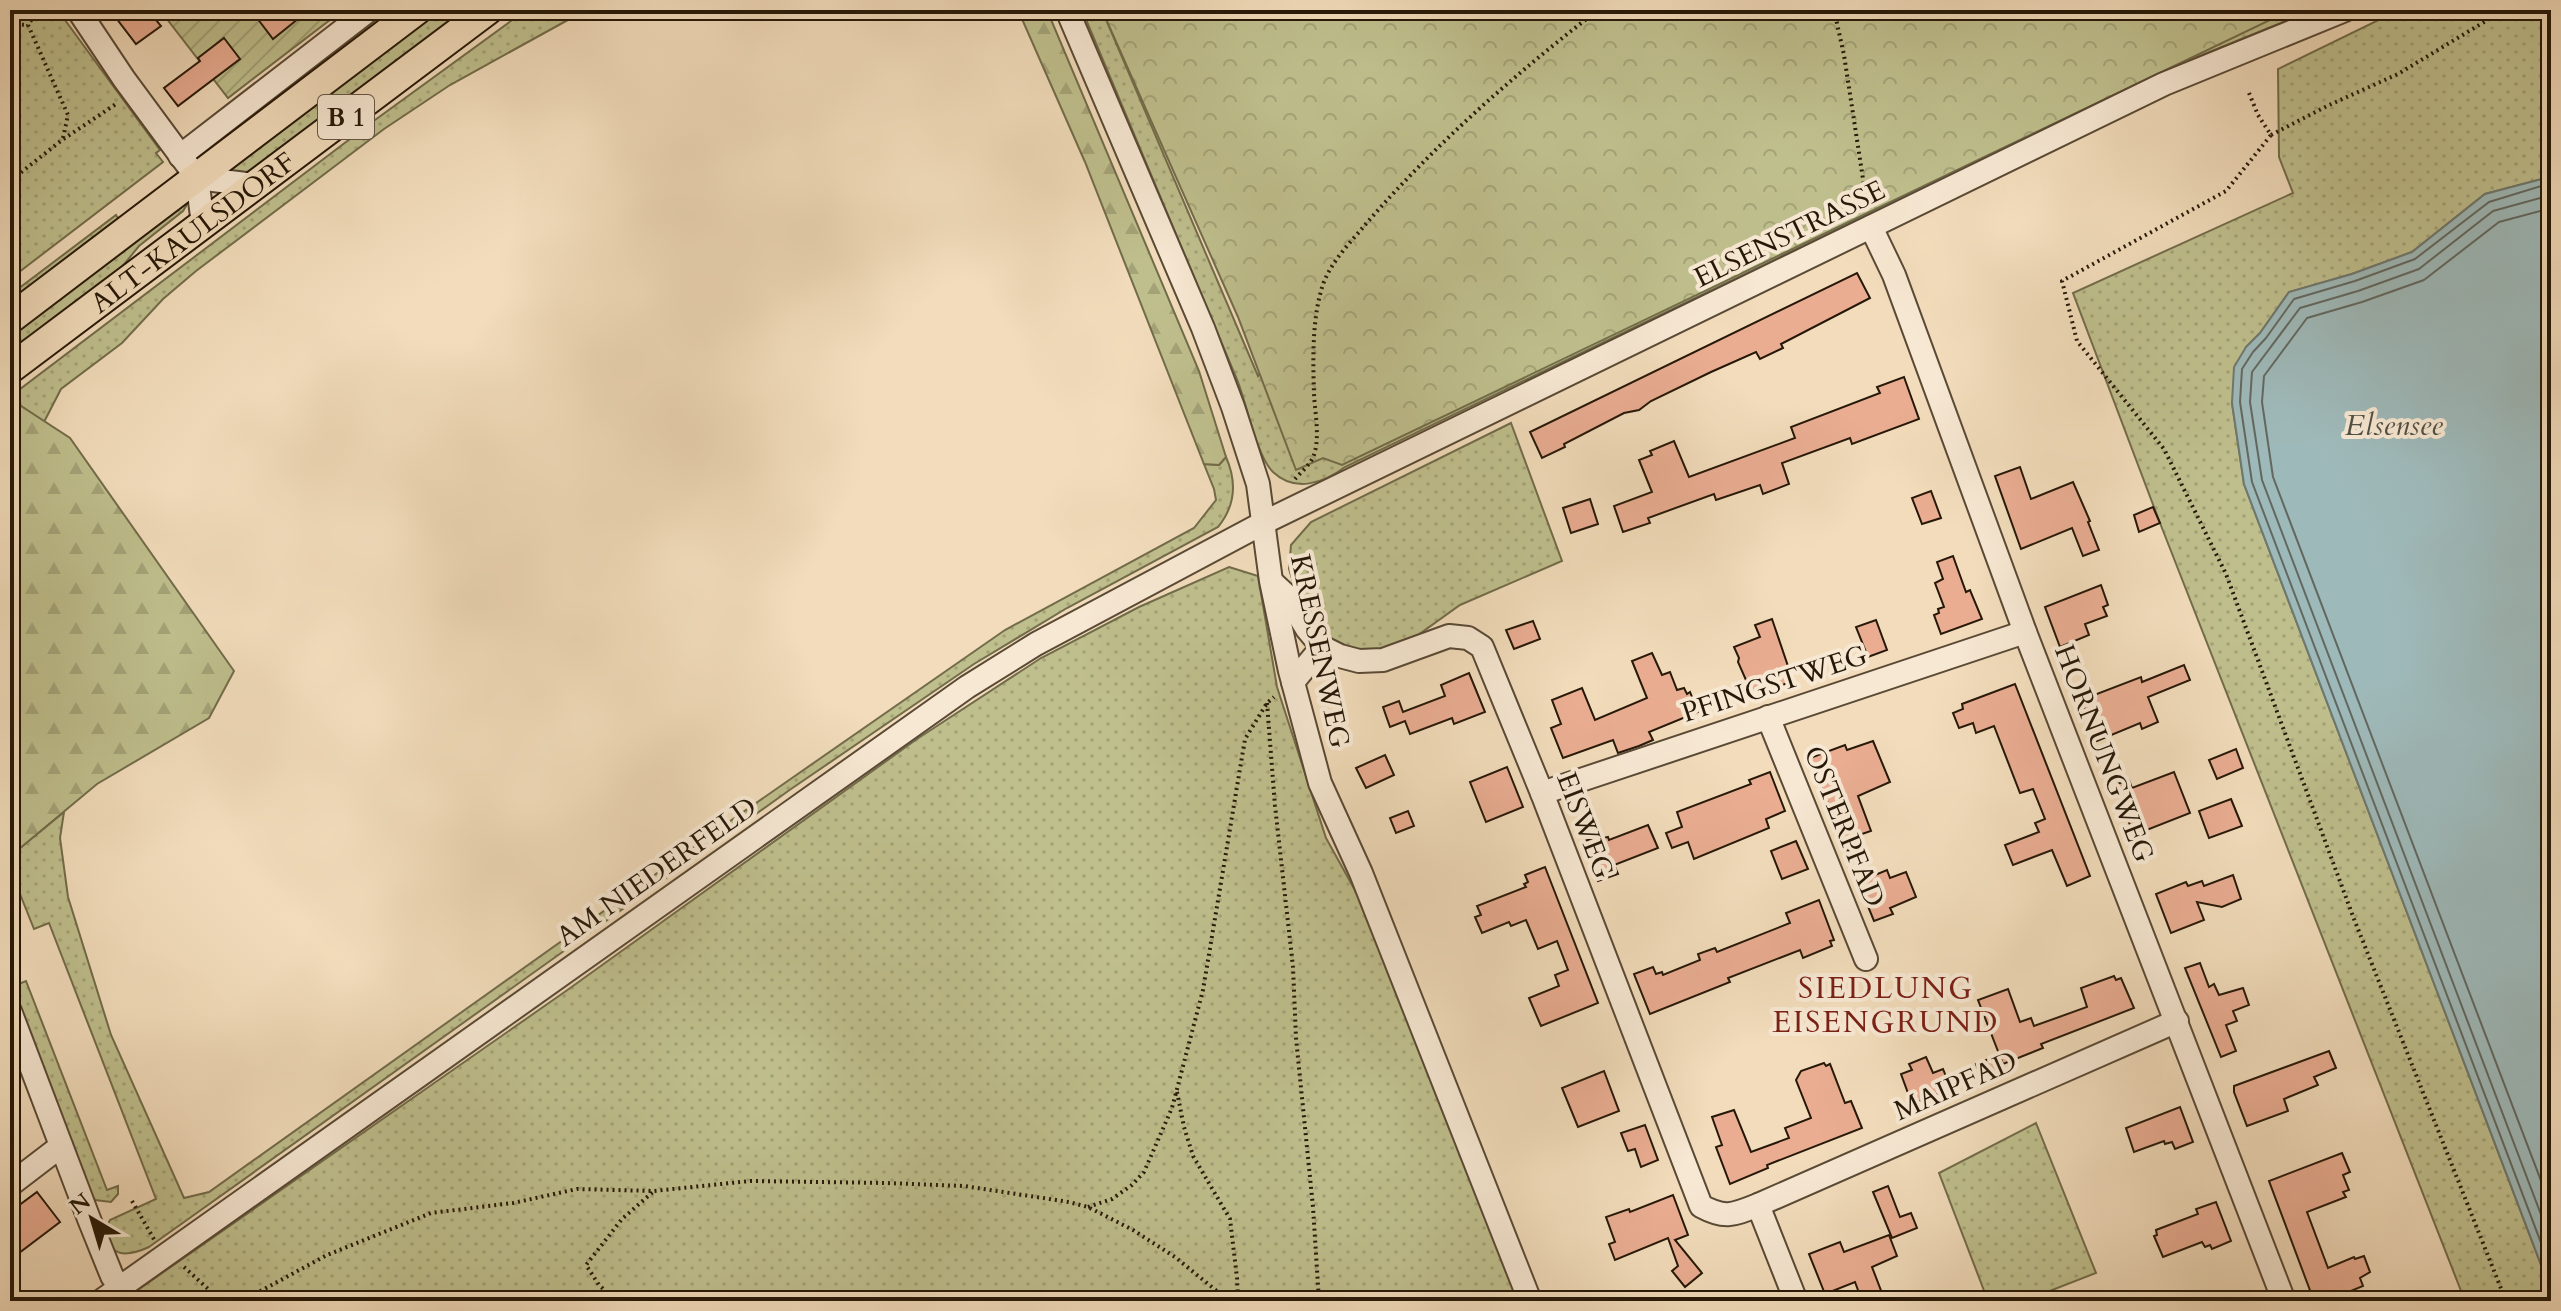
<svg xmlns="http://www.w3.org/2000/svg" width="2561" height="1311" font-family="Cardo,serif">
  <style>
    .grass { fill: url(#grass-dots); stroke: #726c4a; stroke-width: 2 }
    .forest { fill: url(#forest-firs); stroke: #726c4a; stroke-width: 2 }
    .park { fill: url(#park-crowns); stroke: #726c4a; stroke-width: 2 }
    .garden { fill: url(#garden-furrows); stroke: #726c4a; stroke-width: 2 }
    .water { fill: #9eb9b9; stroke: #6e7972; stroke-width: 2 }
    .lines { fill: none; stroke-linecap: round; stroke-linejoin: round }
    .shore { stroke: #626860; stroke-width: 2 }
    .building { fill: #eaad92; stroke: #261808; stroke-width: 2 }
    .minor-casing { stroke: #594935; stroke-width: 26 }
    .major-casing { stroke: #261808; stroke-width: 32 }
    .path { stroke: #261808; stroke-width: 4; stroke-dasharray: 2 4; stroke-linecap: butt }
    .minor { stroke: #f7e8d3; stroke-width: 22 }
    .major { stroke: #f2dcbb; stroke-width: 28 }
    .labels { text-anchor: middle; stroke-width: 8; stroke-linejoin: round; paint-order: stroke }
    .shield { fill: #f7e8d3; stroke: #655645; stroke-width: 2 }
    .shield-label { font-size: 26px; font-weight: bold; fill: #261808 }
    .street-label { font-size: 28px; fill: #261808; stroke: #f7e8d3 }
    .water-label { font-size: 30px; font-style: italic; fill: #505046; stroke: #f7e8d3 }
    .neighbourhood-label { font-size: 30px; letter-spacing: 2px; fill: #7a1f14; stroke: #f7e8d3 }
  </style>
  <defs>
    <pattern id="grass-dots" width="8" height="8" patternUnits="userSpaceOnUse" patternTransform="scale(2)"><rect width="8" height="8" fill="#bfbf8d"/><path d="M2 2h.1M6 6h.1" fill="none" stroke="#a4a378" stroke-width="1.8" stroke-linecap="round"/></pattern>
    <pattern id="forest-firs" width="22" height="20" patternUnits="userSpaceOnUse" patternTransform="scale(2)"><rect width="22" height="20" fill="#bfbf8d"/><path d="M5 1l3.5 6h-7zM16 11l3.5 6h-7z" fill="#a4a378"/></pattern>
    <pattern id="park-crowns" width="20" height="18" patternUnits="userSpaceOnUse" patternTransform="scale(2)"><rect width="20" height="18" fill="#bfbf8d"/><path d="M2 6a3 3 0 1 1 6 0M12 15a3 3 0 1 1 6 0" fill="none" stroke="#a4a378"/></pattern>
    <pattern id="garden-furrows" width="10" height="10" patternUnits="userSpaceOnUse" patternTransform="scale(2)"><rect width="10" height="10" fill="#bfbf8d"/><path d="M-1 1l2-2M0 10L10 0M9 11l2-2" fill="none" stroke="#a4a378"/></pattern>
  </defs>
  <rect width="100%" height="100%" fill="#f2dcbb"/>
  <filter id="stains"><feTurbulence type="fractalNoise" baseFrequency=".0025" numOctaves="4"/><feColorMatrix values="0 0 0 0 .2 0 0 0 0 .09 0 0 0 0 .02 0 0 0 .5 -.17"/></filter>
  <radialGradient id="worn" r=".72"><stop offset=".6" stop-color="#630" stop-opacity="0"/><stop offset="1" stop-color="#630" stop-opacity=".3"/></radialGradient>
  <g class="grass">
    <polygon points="10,10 61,10 65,20 160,150 156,153 163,162 10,279"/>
    <polygon points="376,10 390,10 390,14 207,155 201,156 196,152 329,50 335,50 365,27"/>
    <polygon points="435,10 466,10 242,179 223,172"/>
    <polygon points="526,10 586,10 450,85 384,129 196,271 163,299 122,343 61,389 44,422 18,404 11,396 375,120"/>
    <path d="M1082,10H1102L1258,376L1317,280L2267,10H2313L2180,64L1345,467C1324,483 1295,493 1273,472C1257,457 1247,405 1238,382C1187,258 1135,134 1082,10Z"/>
    <polygon points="2399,10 2551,10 2551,174 2542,179 2485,194 2412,252 2352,274 2289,292 2260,333 2246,347 2232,403 2244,484 2551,1291 2551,1301 2465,1301 2160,523 2073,293 2293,193 2279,157 2278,69"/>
    <polygon points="191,198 183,211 139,246 117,273 10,354 10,334"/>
    <polygon points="116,215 120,221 10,305 10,295"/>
    <polygon points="1511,423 1562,561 1460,605 1418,635 1381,650 1356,652 1334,643 1317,627 1298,598 1289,569 1291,545 1311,522"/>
    <path d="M1226,457C1237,482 1236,505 1218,527L1067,608L974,664L791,789L149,1247C127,1257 106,1259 107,1226L110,1220L156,1199L49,923L34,929L10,869V854L19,849L64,812L60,838L68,897L111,1035L184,1198L209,1192L733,819L1005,630L1194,528L1216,500L1214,489L1204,464L1219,465Z"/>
    <polygon points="1229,567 1258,576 1277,687 1326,838 1366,910 1519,1301 660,1301 641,1297 630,1301 122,1301 566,991 917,739 1041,658 1139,607"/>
    <polygon points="26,981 107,1190 118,1186 118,1194 111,1202 95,1200 90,1192 11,987"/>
    <polygon points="2036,1123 2096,1273 2024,1301 1988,1301 1939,1173"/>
  </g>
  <g class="forest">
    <polygon points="1018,10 1047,10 1199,371 1226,457 1219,465 1204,464 1085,162"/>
    <polygon points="11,396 18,404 70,438 234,671 209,718 97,784 19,849 10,834"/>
  </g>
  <polygon class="park" points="1102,10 2291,10 1342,465 1323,458 1296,470 1238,317"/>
  <polygon class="garden" points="160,10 343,10 228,98"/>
  <polygon class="water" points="2551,174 2551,1291 2244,484 2232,403 2234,367 2246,347 2260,333 2289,292 2352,274 2412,252 2485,194 2542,179"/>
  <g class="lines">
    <g class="shore">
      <polyline points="2551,183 2489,202 2415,259 2355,281 2294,299 2266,338 2253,352 2242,369 2240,402 2252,482 2551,1269"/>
      <polyline points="2551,195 2493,211 2419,269 2358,291 2300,308 2252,372 2250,402 2262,480 2551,1241"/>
      <polyline points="2551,208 2499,222 2424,280 2362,302 2307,318 2264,376 2262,402 2273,477 2551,1207"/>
    </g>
  </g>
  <g class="building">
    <polygon points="110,10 148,10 161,26 136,44"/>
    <polygon points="267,10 290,10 298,19 273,39 257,18"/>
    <polygon points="224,38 240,59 178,106 164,88 200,61 198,58"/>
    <polygon points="1857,273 1870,298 1781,344 1783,348 1760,359 1756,352 1711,372 1651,401 1639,410 1624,413 1564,444 1565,447 1542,458 1530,432"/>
    <polygon points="1904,377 1919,419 1852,444 1850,438 1782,463 1789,484 1763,494 1760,485 1716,500 1714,494 1648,518 1650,523 1623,532 1614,506 1652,492 1639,460 1652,455 1650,451 1674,441 1689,477 1795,438 1791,427 1880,393 1877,387"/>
    <polygon points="2020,467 2031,499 2073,482 2090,521 2088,522 2099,550 2083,556 2072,528 2021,549 1995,476"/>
    <polygon points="1931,491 1941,518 1922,524 1912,498"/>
    <polygon points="1590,499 1598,524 1571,533 1563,508"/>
    <polygon points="2153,507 2160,523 2139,532 2134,515"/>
    <polygon points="1953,556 1966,592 1970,590 1982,619 1941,634 1934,615 1939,613 1938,609 1944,607 1935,583 1943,579 1937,562"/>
    <polygon points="2101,585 2108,605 2103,607 2107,616 2085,624 2089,635 2060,647 2045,607"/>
    <polygon points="1772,619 1793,681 1753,696 1738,662 1739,658 1734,647 1760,637 1755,625"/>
    <polygon points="1876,620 1887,650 1868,657 1856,627"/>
    <polygon points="1533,621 1540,639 1514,649 1506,630"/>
    <polygon points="1652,653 1662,675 1670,672 1677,690 1684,688 1687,694 1690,692 1698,712 1649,732 1653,740 1639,746 1618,753 1613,740 1563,758 1551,728 1561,724 1552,700 1582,688 1595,720 1647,698 1632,661"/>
    <polygon points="2184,665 2190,680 2148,697 2158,722 2142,729 2140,723 2097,741 2081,700 2141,677 2142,682"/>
    <polygon points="1469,673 1485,712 1454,724 1452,718 1410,734 1405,721 1390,727 1383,707 1399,701 1403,712 1445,696 1441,685"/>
    <polygon points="2015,684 2090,876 2067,886 2052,850 2013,865 2005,845 2039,832 2035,823 2045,819 2033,789 2020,793 1994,726 1976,733 1973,723 1959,728 1953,713 1963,709 1962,704"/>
    <polygon points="1873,741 1890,782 1858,796 1871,831 1859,835 1862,845 1847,851 1810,758 1845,745 1847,750"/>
    <polygon points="2236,749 2243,768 2217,779 2209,760"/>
    <polygon points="1385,755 1394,775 1366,788 1356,768"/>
    <polygon points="1507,767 1523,807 1486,822 1470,782"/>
    <polygon points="1770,772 1785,811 1766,819 1769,828 1694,859 1688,842 1672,848 1666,833 1682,827 1677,812 1751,784 1749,780"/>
    <polygon points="2174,772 2190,813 2134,835 2114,785 2129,780 2132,788"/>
    <polygon points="2231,799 2242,826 2209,838 2199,811"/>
    <polygon points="1408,811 1414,826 1396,833 1390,818"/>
    <polygon points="1648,825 1658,848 1614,865 1618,874 1598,881 1582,842 1601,835 1603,838 1608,837 1609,840"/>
    <polygon points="1796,841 1808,869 1782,879 1771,851"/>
    <polygon points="1545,867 1598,1003 1541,1026 1529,998 1559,986 1555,975 1568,970 1557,941 1538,949 1526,920 1511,926 1509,922 1482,933 1475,917 1481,915 1477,906 1526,887 1524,884 1528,882 1525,875"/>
    <polygon points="1887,870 1890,878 1906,872 1916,897 1890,908 1893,914 1874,921 1858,882"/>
    <polygon points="2233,875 2241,899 2222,907 2197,902 2204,920 2171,933 2156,894 2186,882 2188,886 2202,881 2204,886"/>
    <polygon points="1819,900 1834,940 1830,941 1832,946 1803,958 1800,950 1728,978 1730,982 1650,1014 1634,974 1653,967 1656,974 1662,972 1663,975 1700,960 1698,954 1715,948 1717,952 1790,923 1786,913"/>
    <polygon points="2200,963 2209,987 2214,984 2219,995 2243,988 2249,1005 2233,1011 2237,1021 2226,1025 2236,1051 2221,1057 2185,968"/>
    <polygon points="2114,976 2116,980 2121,978 2134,1008 2041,1044 2043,1048 2003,1064 1978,1000 2008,989 2020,1022 2031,1018 2034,1026 2087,1007 2081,988"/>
    <polygon points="2329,1051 2336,1068 2314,1077 2318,1085 2284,1099 2288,1111 2247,1126 2234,1092 2234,1086"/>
    <polygon points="1926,1057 1933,1073 1943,1069 1951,1089 1912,1104 1901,1074 1912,1070 1909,1064"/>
    <polygon points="1991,1058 1998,1075 1983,1081 1976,1064"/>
    <polygon points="1824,1063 1826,1066 1830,1064 1845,1103 1851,1101 1862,1128 1767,1165 1768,1168 1730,1184 1716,1147 1722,1145 1712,1117 1734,1110 1751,1152 1789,1138 1785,1128 1811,1118 1796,1080 1801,1071"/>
    <polygon points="1604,1071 1619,1111 1578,1127 1562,1088"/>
    <polygon points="2180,1107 2193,1142 2175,1149 2172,1142 2165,1144 2164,1141 2134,1152 2126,1128"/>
    <polygon points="1645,1125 1658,1160 1641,1167 1635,1149 1628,1151 1621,1133"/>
    <polygon points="2342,1153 2350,1172 2343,1175 2349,1190 2343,1192 2346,1197 2307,1212 2328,1268 2354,1257 2355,1259 2364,1256 2370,1272 2360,1278 2363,1286 2341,1295 2343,1301 2314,1301 2269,1181"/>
    <polygon points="1888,1186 1900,1217 1911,1213 1917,1228 1892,1238 1873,1192"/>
    <polygon points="37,1192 60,1222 19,1253 10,1241 10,1212"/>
    <polygon points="1673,1195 1688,1235 1675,1240 1702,1273 1685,1287 1672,1271 1678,1266 1668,1238 1615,1260 1609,1244 1615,1242 1606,1217 1629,1209 1630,1212"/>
    <polygon points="2216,1202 2231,1241 2212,1249 2210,1245 2205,1247 2202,1242 2163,1257 2154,1236 2157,1235 2156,1230 2198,1214 2196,1209"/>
    <polygon points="1889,1235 1897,1256 1872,1267 1885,1301 1862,1301 1855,1282 1825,1294 1809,1254 1840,1242 1844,1252"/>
  </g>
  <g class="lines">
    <defs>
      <g id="minor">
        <polyline points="78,10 124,79 197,178 203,224"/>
        <polyline points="1067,10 1203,328 1233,407 1258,484 1271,581 1290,671 1320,783 1361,873 1530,1301"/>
        <polyline points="180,156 369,10"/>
        <polyline points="197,178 254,185"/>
        <polyline points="1871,227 1894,275 2025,632 2284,1301"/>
        <path d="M1272,582L1287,596L1307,629L1322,647L1340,656L1359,661L1383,660L1449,636L1468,638L1482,647L1542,793L1701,1206C1725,1219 1733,1215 1758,1205L2177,1021"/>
        <polyline points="1293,682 1322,647"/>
        <polyline points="1768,717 1866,959"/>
        <polyline points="1542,793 2025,632"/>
        <polyline points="10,1011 89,1219 112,1276 120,1288"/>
        <polyline points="10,1185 61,1146"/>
        <polyline points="1758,1205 1796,1301"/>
        <polyline points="101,1301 967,687 1036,644 1265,522 2164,84 2345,10"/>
      </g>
      <g id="major">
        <polyline points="10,319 417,10"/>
        <path id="s1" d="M10,369L488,10"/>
      </g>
    </defs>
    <use href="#minor" class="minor-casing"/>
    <use href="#major" class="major-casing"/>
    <g class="path">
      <polyline points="38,10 28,25 68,115 63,138"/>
      <polyline points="1834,10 1844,55 1867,205"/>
      <polyline points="10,24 28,25"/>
      <polyline points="2249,93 2258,115 2271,135 2226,191 2062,281 2077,341 2164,449 2226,574 2354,919 2506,1301"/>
      <polyline points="2271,135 2327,106 2398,74 2504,10"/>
      <polyline points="10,177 19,174 62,140 116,104"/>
      <path d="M1295,479C1301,472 1311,464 1314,455C1320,436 1315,414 1314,394C1313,361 1312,323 1321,291C1327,266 1349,244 1365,225C1434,145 1515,74 1598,10"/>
      <polyline points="1267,703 1275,806 1293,967 1296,1038 1313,1207 1319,1301"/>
      <polyline points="1177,1092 1184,1127 1193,1156 1230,1219 1237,1278 1238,1301"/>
      <polyline points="132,1201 155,1241"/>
      <polyline points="1088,1207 1112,1199 1132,1185 1144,1172 1172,1108 1203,990 1245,739 1267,703 1274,697"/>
      <polyline points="184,1267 217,1297 244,1300 327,1255 431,1213 513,1203 577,1189 654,1191 750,1181 886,1183 964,1186 1069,1202 1088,1207 1133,1230 1175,1257 1229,1301"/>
      <polyline points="616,1301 599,1285 586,1265 622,1219 654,1191"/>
    </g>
    <use href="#minor" class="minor"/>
    <use href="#major" class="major"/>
  </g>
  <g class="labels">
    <rect class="shield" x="318" y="95" width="56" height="44" rx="6"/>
    <g class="shield-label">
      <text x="346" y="126">B 1</text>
    </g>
    <g class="street-label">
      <text dy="10" stroke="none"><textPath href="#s1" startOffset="228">ALT-KAULSDORF</textPath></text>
      <text transform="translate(1789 233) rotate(-26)" y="10">ELSENSTRASSE</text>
      <text transform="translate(1321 651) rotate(78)" y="10">KRESSENWEG</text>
      <text transform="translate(1774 683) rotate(-18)" y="10">PFINGSTWEG</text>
      <text transform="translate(2105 753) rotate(69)" y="10">HORNUNGWEG</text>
      <text transform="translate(1586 825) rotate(69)" y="10">EISWEG</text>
      <text transform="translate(1845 826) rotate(68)" y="10">OSTERPFAD</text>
      <text transform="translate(656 871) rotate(-35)" y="10">AM NIEDERFELD</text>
      <text transform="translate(1955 1085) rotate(-24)" y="10">MAIPFAD</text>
    </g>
    <g class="water-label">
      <text x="2394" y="435">Elsensee</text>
    </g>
    <g class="neighbourhood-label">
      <text x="1886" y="998">SIEDLUNG<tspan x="1886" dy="34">EISENGRUND</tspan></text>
    </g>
  </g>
  <rect width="2561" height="1311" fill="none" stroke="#f2dcbb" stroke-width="40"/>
  <rect x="12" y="12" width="2537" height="1287" fill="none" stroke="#261808" stroke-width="4"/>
  <rect x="20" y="20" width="2521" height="1271" fill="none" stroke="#261808" stroke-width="2"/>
  <g transform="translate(92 1219) rotate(322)" stroke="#f7e8d3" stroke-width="6" paint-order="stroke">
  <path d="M0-6L14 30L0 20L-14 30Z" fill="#261808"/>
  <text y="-12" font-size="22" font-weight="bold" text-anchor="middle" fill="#261808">N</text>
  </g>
  <rect width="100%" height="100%" filter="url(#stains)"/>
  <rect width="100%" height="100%" fill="url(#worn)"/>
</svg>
